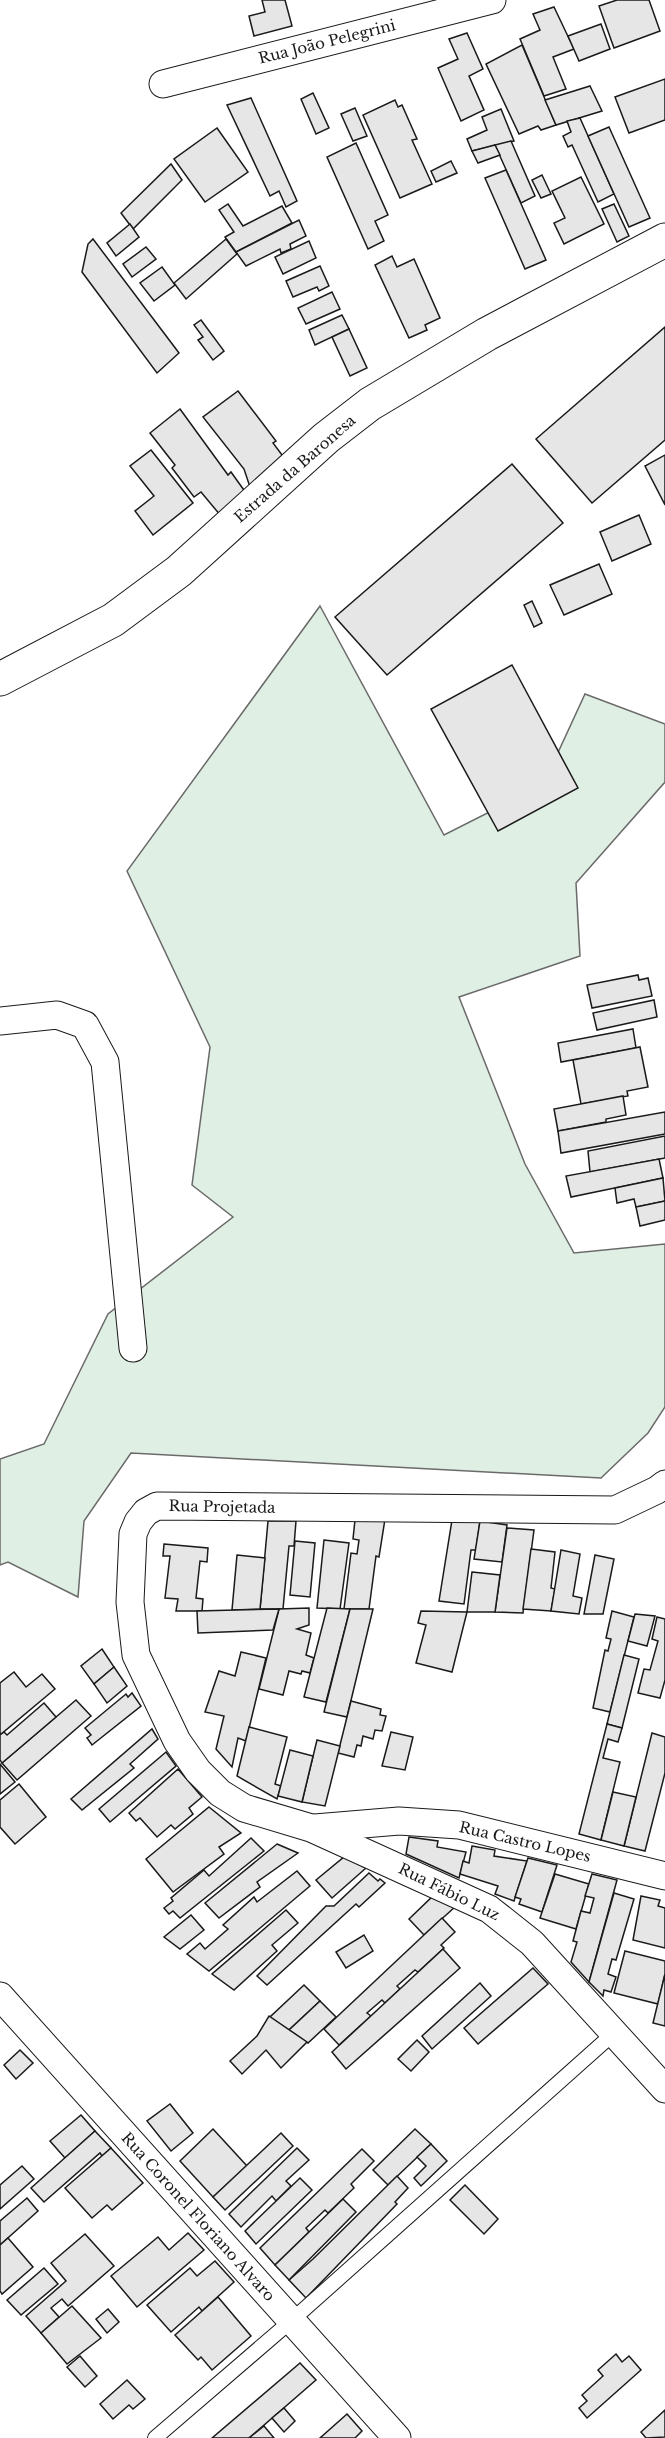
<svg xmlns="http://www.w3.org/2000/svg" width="665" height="2438" font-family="'Libre Baskerville',serif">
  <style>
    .green { fill: #e0efe3; stroke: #6a6a6a; stroke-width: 1.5 }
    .building { fill: #e6e6e6; stroke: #1a1a1a; stroke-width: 1.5 }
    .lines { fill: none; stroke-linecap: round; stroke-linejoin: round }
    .lane-casing { stroke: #1a1a1a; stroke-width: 16 }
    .street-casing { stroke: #1a1a1a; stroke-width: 29 }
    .secondary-casing { stroke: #1a1a1a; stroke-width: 35 }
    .lane { stroke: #fff; stroke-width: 14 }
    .street { stroke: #fff; stroke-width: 27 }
    .secondary { stroke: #fff; stroke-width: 33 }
    .labels { text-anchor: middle; stroke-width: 4.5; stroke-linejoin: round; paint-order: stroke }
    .street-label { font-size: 15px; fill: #1a1a1a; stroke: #fff }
  </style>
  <rect width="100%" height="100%" fill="#fff"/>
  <polygon class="green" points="320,606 444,835 543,785 585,694 665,724 665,782 576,883 580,956 459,997 525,1164 574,1253 665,1244 665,1407 648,1433 601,1478 131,1453 84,1521 78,1597 8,1562 0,1565 0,1459 44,1444 108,1314 233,1217 192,1185 210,1047 127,871"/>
  <g class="building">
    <polygon points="262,0 285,0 292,26 254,36 249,16 265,12"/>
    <polygon points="617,0 649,0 660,31 614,48 599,6"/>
    <polygon points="554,7 574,49 553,57 566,89 544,96 520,39 540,30 533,14"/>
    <polygon points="601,24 610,49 579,61 568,36"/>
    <polygon points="467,33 483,69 469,76 484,110 461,121 438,68 458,59 449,39"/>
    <polygon points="522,45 556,125 541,130 538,126 519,134 486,64"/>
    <polygon points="665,79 665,120 629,133 615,97"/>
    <polygon points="590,86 602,111 556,125 545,100"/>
    <polygon points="313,93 329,128 316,134 301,99"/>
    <polygon points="251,98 297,201 286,207 279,191 270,196 227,105"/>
    <polygon points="395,100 398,107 402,105 417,139 412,140 432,184 400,198 363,115"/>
    <polygon points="355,108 367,136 353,141 341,114"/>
    <polygon points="501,109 514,141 472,151 467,139 487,130 482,117"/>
    <polygon points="580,118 614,194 598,202 572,145 568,147 563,136 571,132 567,121"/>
    <polygon points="609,127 650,218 629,227 588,136"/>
    <polygon points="217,128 248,172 205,202 174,159"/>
    <polygon points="511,141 535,196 521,203 495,145"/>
    <polygon points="356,143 388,215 375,221 384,241 368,249 327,157"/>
    <polygon points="495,145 500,155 478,163 472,151"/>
    <polygon points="451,161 457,173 436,182 431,171"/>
    <polygon points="171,164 182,180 133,229 121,213"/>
    <polygon points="506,170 546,260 525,269 485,178"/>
    <polygon points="542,175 551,194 541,198 532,180"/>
    <polygon points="581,177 604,224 564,244 554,223 565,218 552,191"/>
    <polygon points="228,204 243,226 282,206 292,223 236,252 225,237 234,232 219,210"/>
    <polygon points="614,204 629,236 617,242 602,209"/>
    <polygon points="299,220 306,236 290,244 291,249 281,253 280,249 246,266 236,252"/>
    <polygon points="130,224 139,237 116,256 107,243"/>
    <polygon points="93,239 179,353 157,373 82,272 88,244"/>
    <polygon points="226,239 237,254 186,299 174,283"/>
    <polygon points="309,241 316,258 283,274 275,257"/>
    <polygon points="146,247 156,259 132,277 123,264"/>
    <polygon points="392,256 397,267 414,259 440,318 425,325 427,330 409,338 375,265"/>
    <polygon points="320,266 329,286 319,291 317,287 293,297 286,281"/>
    <polygon points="162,267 175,285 154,301 140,283"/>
    <polygon points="332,292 340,309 306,324 298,308"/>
    <polygon points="342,315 349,329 315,345 309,330"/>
    <polygon points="201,320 224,351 213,360 198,340 203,337 194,325"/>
    <polygon points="665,327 665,440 592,503 536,439"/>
    <polygon points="349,329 367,368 350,376 332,337"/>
    <polygon points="238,391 276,441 273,443 285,459 251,490 244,469 203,417"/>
    <polygon points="180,409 228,475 231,472 246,493 221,516 201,492 194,497 172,468 175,465 150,433"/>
    <polygon points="151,450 193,503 153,535 135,511 154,496 130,466"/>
    <polygon points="665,455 665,505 645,466"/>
    <polygon points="512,464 563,523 387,675 335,617"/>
    <polygon points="639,515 651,544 612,561 600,532"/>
    <polygon points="599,564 612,594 564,615 550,585"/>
    <polygon points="532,601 542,623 534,627 524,605"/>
    <polygon points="512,665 578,788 498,831 431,709"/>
    <polygon points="638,975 639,980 648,978 652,996 592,1008 587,985"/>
    <polygon points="654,1000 657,1017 597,1030 593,1013"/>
    <polygon points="633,1029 636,1048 561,1062 558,1043"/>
    <polygon points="640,1047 648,1087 627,1091 628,1096 581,1104 573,1060"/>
    <polygon points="623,1096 626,1115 606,1119 606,1122 558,1131 554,1109"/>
    <polygon points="665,1112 665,1134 561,1153 558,1131"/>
    <polygon points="665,1136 665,1158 590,1172 588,1151"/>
    <polygon points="659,1159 663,1178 571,1197 566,1176"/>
    <polygon points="663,1178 665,1201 636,1207 634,1199 617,1203 615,1188"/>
    <polygon points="665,1201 665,1220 640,1226 636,1207"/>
    <polygon points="385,1519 379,1557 376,1556 369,1609 344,1609 351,1553 357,1554 359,1540 353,1539 355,1520"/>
    <polygon points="452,1520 480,1521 476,1550 471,1550 464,1604 439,1601"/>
    <polygon points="268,1521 296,1521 294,1546 289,1546 283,1609 260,1609"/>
    <polygon points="480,1521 507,1525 502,1562 474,1559"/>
    <polygon points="507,1528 534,1530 523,1613 495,1612"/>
    <polygon points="324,1540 349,1543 340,1609 317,1608"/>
    <polygon points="295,1541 315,1543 310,1597 290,1595"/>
    <polygon points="164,1544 208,1548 207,1562 200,1561 196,1598 203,1599 202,1611 176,1611 178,1599 165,1598 170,1556 163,1556"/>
    <polygon points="531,1549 555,1552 551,1588 555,1589 551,1611 523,1609"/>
    <polygon points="561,1550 580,1554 573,1596 582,1598 579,1614 551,1611"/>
    <polygon points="237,1555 265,1558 260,1609 232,1610"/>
    <polygon points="595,1555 614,1559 603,1614 584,1614"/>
    <polygon points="472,1572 500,1575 495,1612 467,1612"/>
    <polygon points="309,1608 309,1625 297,1629 311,1633 306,1655 314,1658 310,1673 302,1671 301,1674 289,1671 283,1695 259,1689 279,1609"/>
    <polygon points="327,1608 350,1609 326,1702 304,1697"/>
    <polygon points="279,1609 273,1630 198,1633 197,1611"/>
    <polygon points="350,1609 373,1609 347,1717 324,1712"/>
    <polygon points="421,1611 467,1612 452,1672 416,1663 426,1625 418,1623"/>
    <polygon points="612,1611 634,1617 610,1712 593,1708 605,1650 608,1651 611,1639 606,1638"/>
    <polygon points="635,1614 655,1616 647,1646 628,1641"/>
    <polygon points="657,1617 665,1619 665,1680 660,1698 638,1693 644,1669 650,1670 658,1641 652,1639"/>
    <polygon points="102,1649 114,1667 94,1684 81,1666"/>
    <polygon points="241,1652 266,1658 246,1741 238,1738 232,1767 216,1749 224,1716 205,1712 219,1671 235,1676"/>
    <polygon points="624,1655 639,1659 622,1728 607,1724"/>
    <polygon points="114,1667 127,1686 107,1703 94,1684"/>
    <polygon points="14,1672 26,1687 42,1674 55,1689 0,1735 0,1683"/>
    <polygon points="132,1693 141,1706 92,1745 87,1738 91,1735 85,1728 126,1694 128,1697"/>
    <polygon points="76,1700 91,1716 17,1780 2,1763"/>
    <polygon points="351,1701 381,1709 380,1715 386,1716 382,1731 375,1730 373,1739 363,1736 361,1746 357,1745 354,1757 338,1753"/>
    <polygon points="44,1703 56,1717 2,1763 0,1760 0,1735 4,1732 7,1735"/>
    <polygon points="607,1724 622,1728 618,1742 608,1739 603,1758 620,1762 601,1840 579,1834"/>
    <polygon points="249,1727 287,1737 275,1784 281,1786 277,1799 237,1776"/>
    <polygon points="152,1729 158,1739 130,1764 134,1768 82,1810 71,1799"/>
    <polygon points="391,1732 413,1737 405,1770 382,1766"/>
    <polygon points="652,1733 665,1737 665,1773 645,1851 624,1846"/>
    <polygon points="317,1740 340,1746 325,1806 302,1802"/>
    <polygon points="290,1750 313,1756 302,1802 278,1796"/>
    <polygon points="166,1752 176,1766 110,1822 99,1809"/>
    <polygon points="0,1764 15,1782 0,1794"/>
    <polygon points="178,1769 202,1797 189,1808 193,1814 175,1829 171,1825 157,1837 140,1818 136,1821 129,1813"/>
    <polygon points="19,1784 46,1817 15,1844 0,1827 0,1800"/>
    <polygon points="613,1792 636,1797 624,1846 601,1840"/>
    <polygon points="209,1807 241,1833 219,1847 224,1854 173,1892 146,1859"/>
    <polygon points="409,1837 438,1841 437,1847 466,1852 459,1878 406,1854"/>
    <polygon points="251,1838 264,1851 180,1918 173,1911 169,1914 164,1908 173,1901 171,1898 204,1870 209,1876"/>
    <polygon points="277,1844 298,1853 257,1882 260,1887 219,1918 205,1903"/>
    <polygon points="472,1846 495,1850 494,1856 527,1861 514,1901 495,1894 498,1886 460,1874 463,1861 469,1863"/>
    <polygon points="344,1857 366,1868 332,1898 316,1880"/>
    <polygon points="528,1858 557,1865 542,1912 519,1904 521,1899 515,1897"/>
    <polygon points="297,1871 310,1886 209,1971 187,1954 200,1943 205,1949 228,1929 223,1925 254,1897 257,1902"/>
    <polygon points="369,1873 378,1881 380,1879 385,1883 359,1907 356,1904 267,1985 257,1976 326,1906 334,1906"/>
    <polygon points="555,1874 589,1884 576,1929 540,1918"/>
    <polygon points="592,1874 617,1880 589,1982 571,1962 577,1942 573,1941 581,1911 590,1913 594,1898 585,1896"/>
    <polygon points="614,1893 634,1899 616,1960 612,1959 608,1974 616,1977 611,1992 604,1990 603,1996 589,1982"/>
    <polygon points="433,1896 456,1906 424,1935 409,1919"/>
    <polygon points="641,1896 660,1900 658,1906 665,1908 665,1948 633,1940"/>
    <polygon points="286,1910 298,1923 272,1945 277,1951 234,1990 212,1974"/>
    <polygon points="191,1915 204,1930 180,1949 164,1937"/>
    <polygon points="442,1918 455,1932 441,1945 444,1948 418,1972 415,1970 397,1986 400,1989 385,2003 382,2000 367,2013 371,2016 339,2045 324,2029"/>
    <polygon points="364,1935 373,1951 346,1968 336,1952"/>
    <polygon points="443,1949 460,1968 346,2069 332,2052"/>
    <polygon points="625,1951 665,1961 665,1974 658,2004 614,1993"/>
    <polygon points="533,1968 548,1984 478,2044 464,2028"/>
    <polygon points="665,1974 665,2026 653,2023"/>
    <polygon points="480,1983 491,1996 432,2049 422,2036"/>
    <polygon points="304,1985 320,2001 289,2030 270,2017"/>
    <polygon points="320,2001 336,2017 308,2043 289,2030"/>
    <polygon points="269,2016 307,2042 281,2068 266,2050 242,2074 230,2061 257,2036"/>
    <polygon points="417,2040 429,2052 411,2071 398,2059"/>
    <polygon points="20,2050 33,2063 16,2079 4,2065"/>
    <polygon points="170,2104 193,2133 171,2151 147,2121"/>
    <polygon points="81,2115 95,2131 65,2158 50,2141"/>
    <polygon points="213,2129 247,2166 213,2197 180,2161"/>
    <polygon points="415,2129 431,2144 388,2185 373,2170"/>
    <polygon points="95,2131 111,2148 102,2156 100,2153 44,2202 31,2188"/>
    <polygon points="281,2133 293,2146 225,2210 213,2197"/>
    <polygon points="431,2144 447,2161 421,2186 414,2178 426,2166 417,2157"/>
    <polygon points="111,2148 143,2183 112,2210 107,2205 92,2218 65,2188"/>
    <polygon points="297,2148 309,2160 286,2181 291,2186 276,2201 272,2196 241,2227 229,2214"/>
    <polygon points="362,2149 374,2161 351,2184 354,2188 328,2213 325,2210 306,2228 309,2232 275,2265 260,2248"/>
    <polygon points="22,2166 34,2179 0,2209 0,2185"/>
    <polygon points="397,2176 408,2188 395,2202 397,2204 306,2298 289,2280 313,2259"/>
    <polygon points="300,2178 312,2190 256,2244 245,2231"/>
    <polygon points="465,2185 498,2219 484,2234 450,2200"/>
    <polygon points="27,2198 38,2211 0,2245 0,2221"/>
    <polygon points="343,2199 356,2212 289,2280 275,2265"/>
    <polygon points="188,2233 204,2250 137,2307 111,2276 158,2237 169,2250"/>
    <polygon points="85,2234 114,2266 68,2306 62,2299 51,2308 59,2317 41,2333 26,2316 66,2281 51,2263"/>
    <polygon points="8,2238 33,2267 2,2294 0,2291 0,2245"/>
    <polygon points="215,2261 234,2282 202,2311 199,2307 171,2332 147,2305 190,2268 197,2276"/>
    <polygon points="44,2268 58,2284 21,2315 7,2300"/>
    <polygon points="218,2297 251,2336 212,2370 201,2357 198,2360 175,2335"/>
    <polygon points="72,2306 101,2338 67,2364 41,2333"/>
    <polygon points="108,2309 119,2322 107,2333 96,2319"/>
    <polygon points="616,2354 622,2362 629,2356 641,2370 587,2418 579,2408 587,2401 582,2395 603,2376 598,2370"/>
    <polygon points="80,2356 97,2376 85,2387 67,2367"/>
    <polygon points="300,2363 316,2380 249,2438 212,2438"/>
    <polygon points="127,2380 145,2399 133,2409 129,2405 113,2419 100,2404"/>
    <polygon points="284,2408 295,2421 284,2432 272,2418"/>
    <polygon points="665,2410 665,2437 646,2438 641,2432"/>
    <polygon points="347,2414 362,2431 355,2438 320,2438"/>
    <polygon points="264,2426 274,2438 249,2438"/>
  </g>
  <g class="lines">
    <defs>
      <polyline id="lane" points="155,2438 291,2321 614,2033"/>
      <g id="street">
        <polyline points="163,84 492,0"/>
        <polyline points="0,1021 57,1015 85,1025 105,1062 133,1348"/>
        <polyline points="665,1484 657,1490 615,1510 157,1506 146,1512 138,1522 133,1534 130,1602 136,1655 177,1741 198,1771 220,1793 244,1808 311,1828 489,1909 532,1943 665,2089"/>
        <polyline points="315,1828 399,1821 459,1825 665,1876"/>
        <polyline points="0,1996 397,2438"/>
      </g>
      <polyline id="secondary" points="0,679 113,620 179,571 326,438 370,404 487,334 665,240"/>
    </defs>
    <use href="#lane" class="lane-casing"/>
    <use href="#street" class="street-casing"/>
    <use href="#secondary" class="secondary-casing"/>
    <use href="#lane" class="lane"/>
    <use href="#street" class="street"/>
    <use href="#secondary" class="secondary"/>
  </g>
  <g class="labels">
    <g class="street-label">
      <text transform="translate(327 42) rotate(-14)" y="5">Rua João Pelegrini</text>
      <text transform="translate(295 469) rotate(-41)" y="5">Estrada da Baronesa</text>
      <text transform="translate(222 1507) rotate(1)" y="5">Rua Projetada</text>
      <text transform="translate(525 1842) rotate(13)" y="5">Rua Castro Lopes</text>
      <text transform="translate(449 1892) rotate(26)" y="5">Rua Fábio Luz</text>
      <text transform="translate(198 2217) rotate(48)" y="5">Rua Coronel Floriano Alvaro</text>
    </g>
  </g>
</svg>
